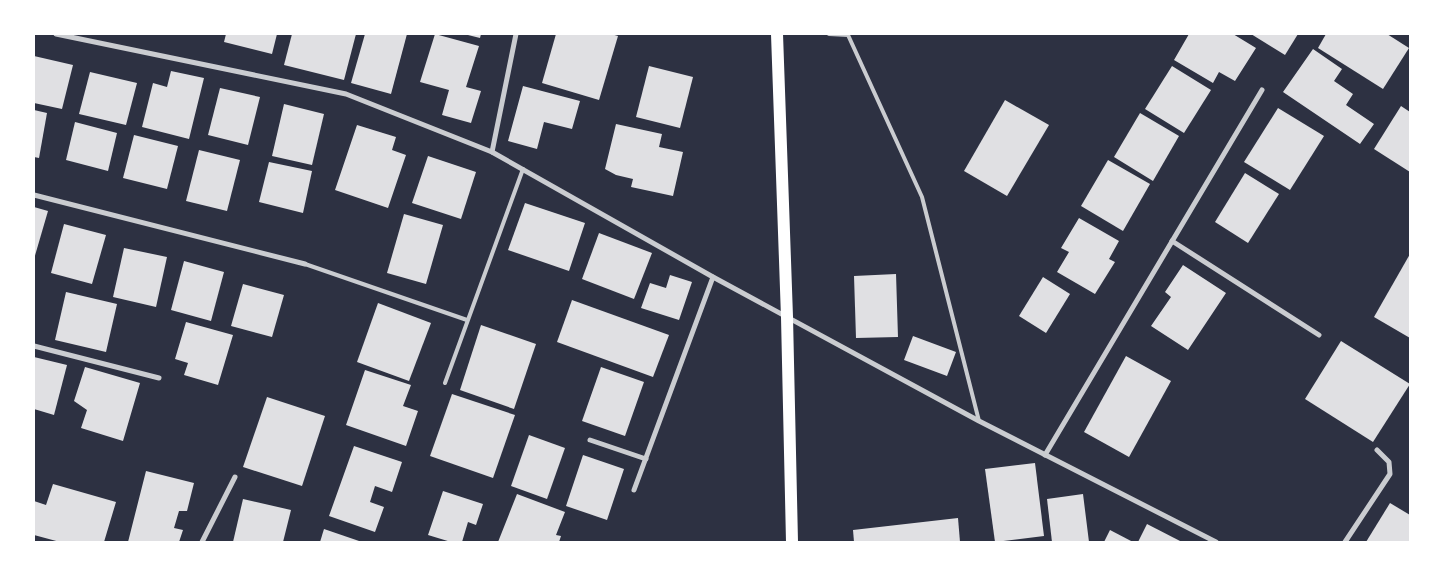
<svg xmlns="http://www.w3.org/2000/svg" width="1444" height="576" font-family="Poppins,sans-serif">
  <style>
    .building { fill: #e0e0e3 }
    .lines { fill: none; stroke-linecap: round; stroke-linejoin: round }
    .service { stroke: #caccd0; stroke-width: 4 }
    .minor { stroke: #caccd0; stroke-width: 5 }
    .primary { stroke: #fff; stroke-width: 12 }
  </style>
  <rect width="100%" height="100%" fill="#2d3142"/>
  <g class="building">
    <polygon points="226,34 277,34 272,54 224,42"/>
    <polygon points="292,34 356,34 344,80 284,65"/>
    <polygon points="365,34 407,34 391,94 351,83"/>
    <polygon points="435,34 479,46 466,87 481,91 471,123 442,115 449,90 420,82"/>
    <polygon points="464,34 481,34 480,38"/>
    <polygon points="556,34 611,34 618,36 599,100 542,83"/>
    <polygon points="1189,34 1233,34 1256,48 1235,81 1219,72 1213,83 1174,60"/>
    <polygon points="1251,34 1298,34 1285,55"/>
    <polygon points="1326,34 1387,34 1409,48 1383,89 1318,48"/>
    <polygon points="1313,49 1342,69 1334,81 1353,94 1346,105 1374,124 1360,144 1283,92"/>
    <polygon points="34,56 73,65 62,109 34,103"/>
    <polygon points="649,66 693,77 680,128 636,117"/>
    <polygon points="1172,66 1211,90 1184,133 1145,109"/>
    <polygon points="171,71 204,78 189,139 142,127 153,83 167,87"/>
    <polygon points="90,72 137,83 126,125 79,114"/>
    <polygon points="523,86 580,101 572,129 544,122 537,149 508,141"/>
    <polygon points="220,88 260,97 248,145 208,135"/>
    <polygon points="1005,100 1049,125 1007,196 964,171"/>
    <polygon points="284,104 324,114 312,165 272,156"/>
    <polygon points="1401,106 1410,112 1410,172 1374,149"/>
    <polygon points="1278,108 1324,136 1290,190 1244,162"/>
    <polygon points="34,110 47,113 39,158 34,157"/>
    <polygon points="1140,113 1179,136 1153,181 1114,157"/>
    <polygon points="75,122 117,133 108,171 66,160"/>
    <polygon points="616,124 662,134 659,147 683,152 673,196 631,187 633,179 616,175 605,169"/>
    <polygon points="357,125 396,137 392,150 406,155 388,208 335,190"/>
    <polygon points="134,135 178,146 167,189 123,178"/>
    <polygon points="199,150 240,160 227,211 186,201"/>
    <polygon points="428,156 476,172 461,219 412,203"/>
    <polygon points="1108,160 1150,184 1123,231 1081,206"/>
    <polygon points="269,162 312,171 303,213 259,202"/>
    <polygon points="1245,173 1279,194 1248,243 1215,222"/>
    <polygon points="525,203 585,223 569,271 508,250"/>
    <polygon points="34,207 48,211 34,259"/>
    <polygon points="404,214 443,225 426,284 387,273"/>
    <polygon points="1079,218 1119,241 1109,259 1115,262 1095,294 1057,272 1069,252 1061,248"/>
    <polygon points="64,224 106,235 92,284 51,273"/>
    <polygon points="599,233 652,253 634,299 582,279"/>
    <polygon points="124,248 167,257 156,307 113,297"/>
    <polygon points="1410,254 1410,338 1374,317"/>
    <polygon points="184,261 224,272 211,321 171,310"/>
    <polygon points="1183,265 1226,293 1188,350 1151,326 1171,297 1165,292"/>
    <polygon points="896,274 898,337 856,338 854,276"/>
    <polygon points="670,275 692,282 679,320 641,308 650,283 666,288"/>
    <polygon points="1043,277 1070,294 1046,333 1019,316"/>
    <polygon points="243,284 284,295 272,337 231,326"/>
    <polygon points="66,292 117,304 106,352 55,340"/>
    <polygon points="572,300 669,335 653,377 557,342"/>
    <polygon points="378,303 431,323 409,381 357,362"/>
    <polygon points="186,322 233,335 218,385 184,375 188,363 175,359"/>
    <polygon points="481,325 536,344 514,409 460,390"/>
    <polygon points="913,336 956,352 947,376 904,360"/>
    <polygon points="1341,341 1410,384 1373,442 1305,399"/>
    <polygon points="1126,356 1171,381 1129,457 1084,432"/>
    <polygon points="34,357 67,365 54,415 34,409"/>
    <polygon points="85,367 140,383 123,441 81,428 87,410 74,401"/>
    <polygon points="601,367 644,382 625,436 582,421"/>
    <polygon points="365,370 411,385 403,406 418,411 406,446 346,425"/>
    <polygon points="452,394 515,415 493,478 430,456"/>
    <polygon points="267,397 325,416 302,486 243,467"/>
    <polygon points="529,435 565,448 547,499 511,486"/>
    <polygon points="354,446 402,462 392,492 375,486 370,502 384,507 375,532 329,516"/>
    <polygon points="583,455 624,469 607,520 566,506"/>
    <polygon points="1035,463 1044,536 995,542 985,469"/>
    <polygon points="146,471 194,483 187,511 179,511 174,528 183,530 179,542 128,542"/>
    <polygon points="53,484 116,502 104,542 60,542 34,535 34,501 46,505"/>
    <polygon points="443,491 483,504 476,525 468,522 462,542 451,542 428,535"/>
    <polygon points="517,494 565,512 556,535 561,536 559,542 498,542"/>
    <polygon points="1083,494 1089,542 1052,542 1047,499"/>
    <polygon points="243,499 291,510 283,542 233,542"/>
    <polygon points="1390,503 1410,515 1410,542 1366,542"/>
    <polygon points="958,518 960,542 854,542 853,530"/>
    <polygon points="1147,524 1182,542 1138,542"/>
    <polygon points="324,529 362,542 320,542"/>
    <polygon points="1110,530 1133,542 1104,542"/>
  </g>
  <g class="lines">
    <g class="service">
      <polyline points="829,34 848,35 922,197 979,421"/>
      <polyline points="305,264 467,320"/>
      <polyline points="445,383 523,169"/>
    </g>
    <g class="minor">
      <polyline points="56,34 346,94 492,152 713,277 979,421 1216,542"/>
      <polyline points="492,152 516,34"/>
      <polyline points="34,195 305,264"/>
      <polyline points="1172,241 1319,335"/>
      <polyline points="34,346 159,378"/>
      <polyline points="590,440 646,459"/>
      <polyline points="1045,455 1262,90"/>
      <polyline points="634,490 713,277"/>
      <polyline points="202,542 235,477"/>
      <polyline points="1345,542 1390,474 1389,462 1377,450"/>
    </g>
    <polyline class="primary" points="777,34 787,317 792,542"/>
  </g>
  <rect width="1444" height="576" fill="none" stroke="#ffffff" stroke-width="70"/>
</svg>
